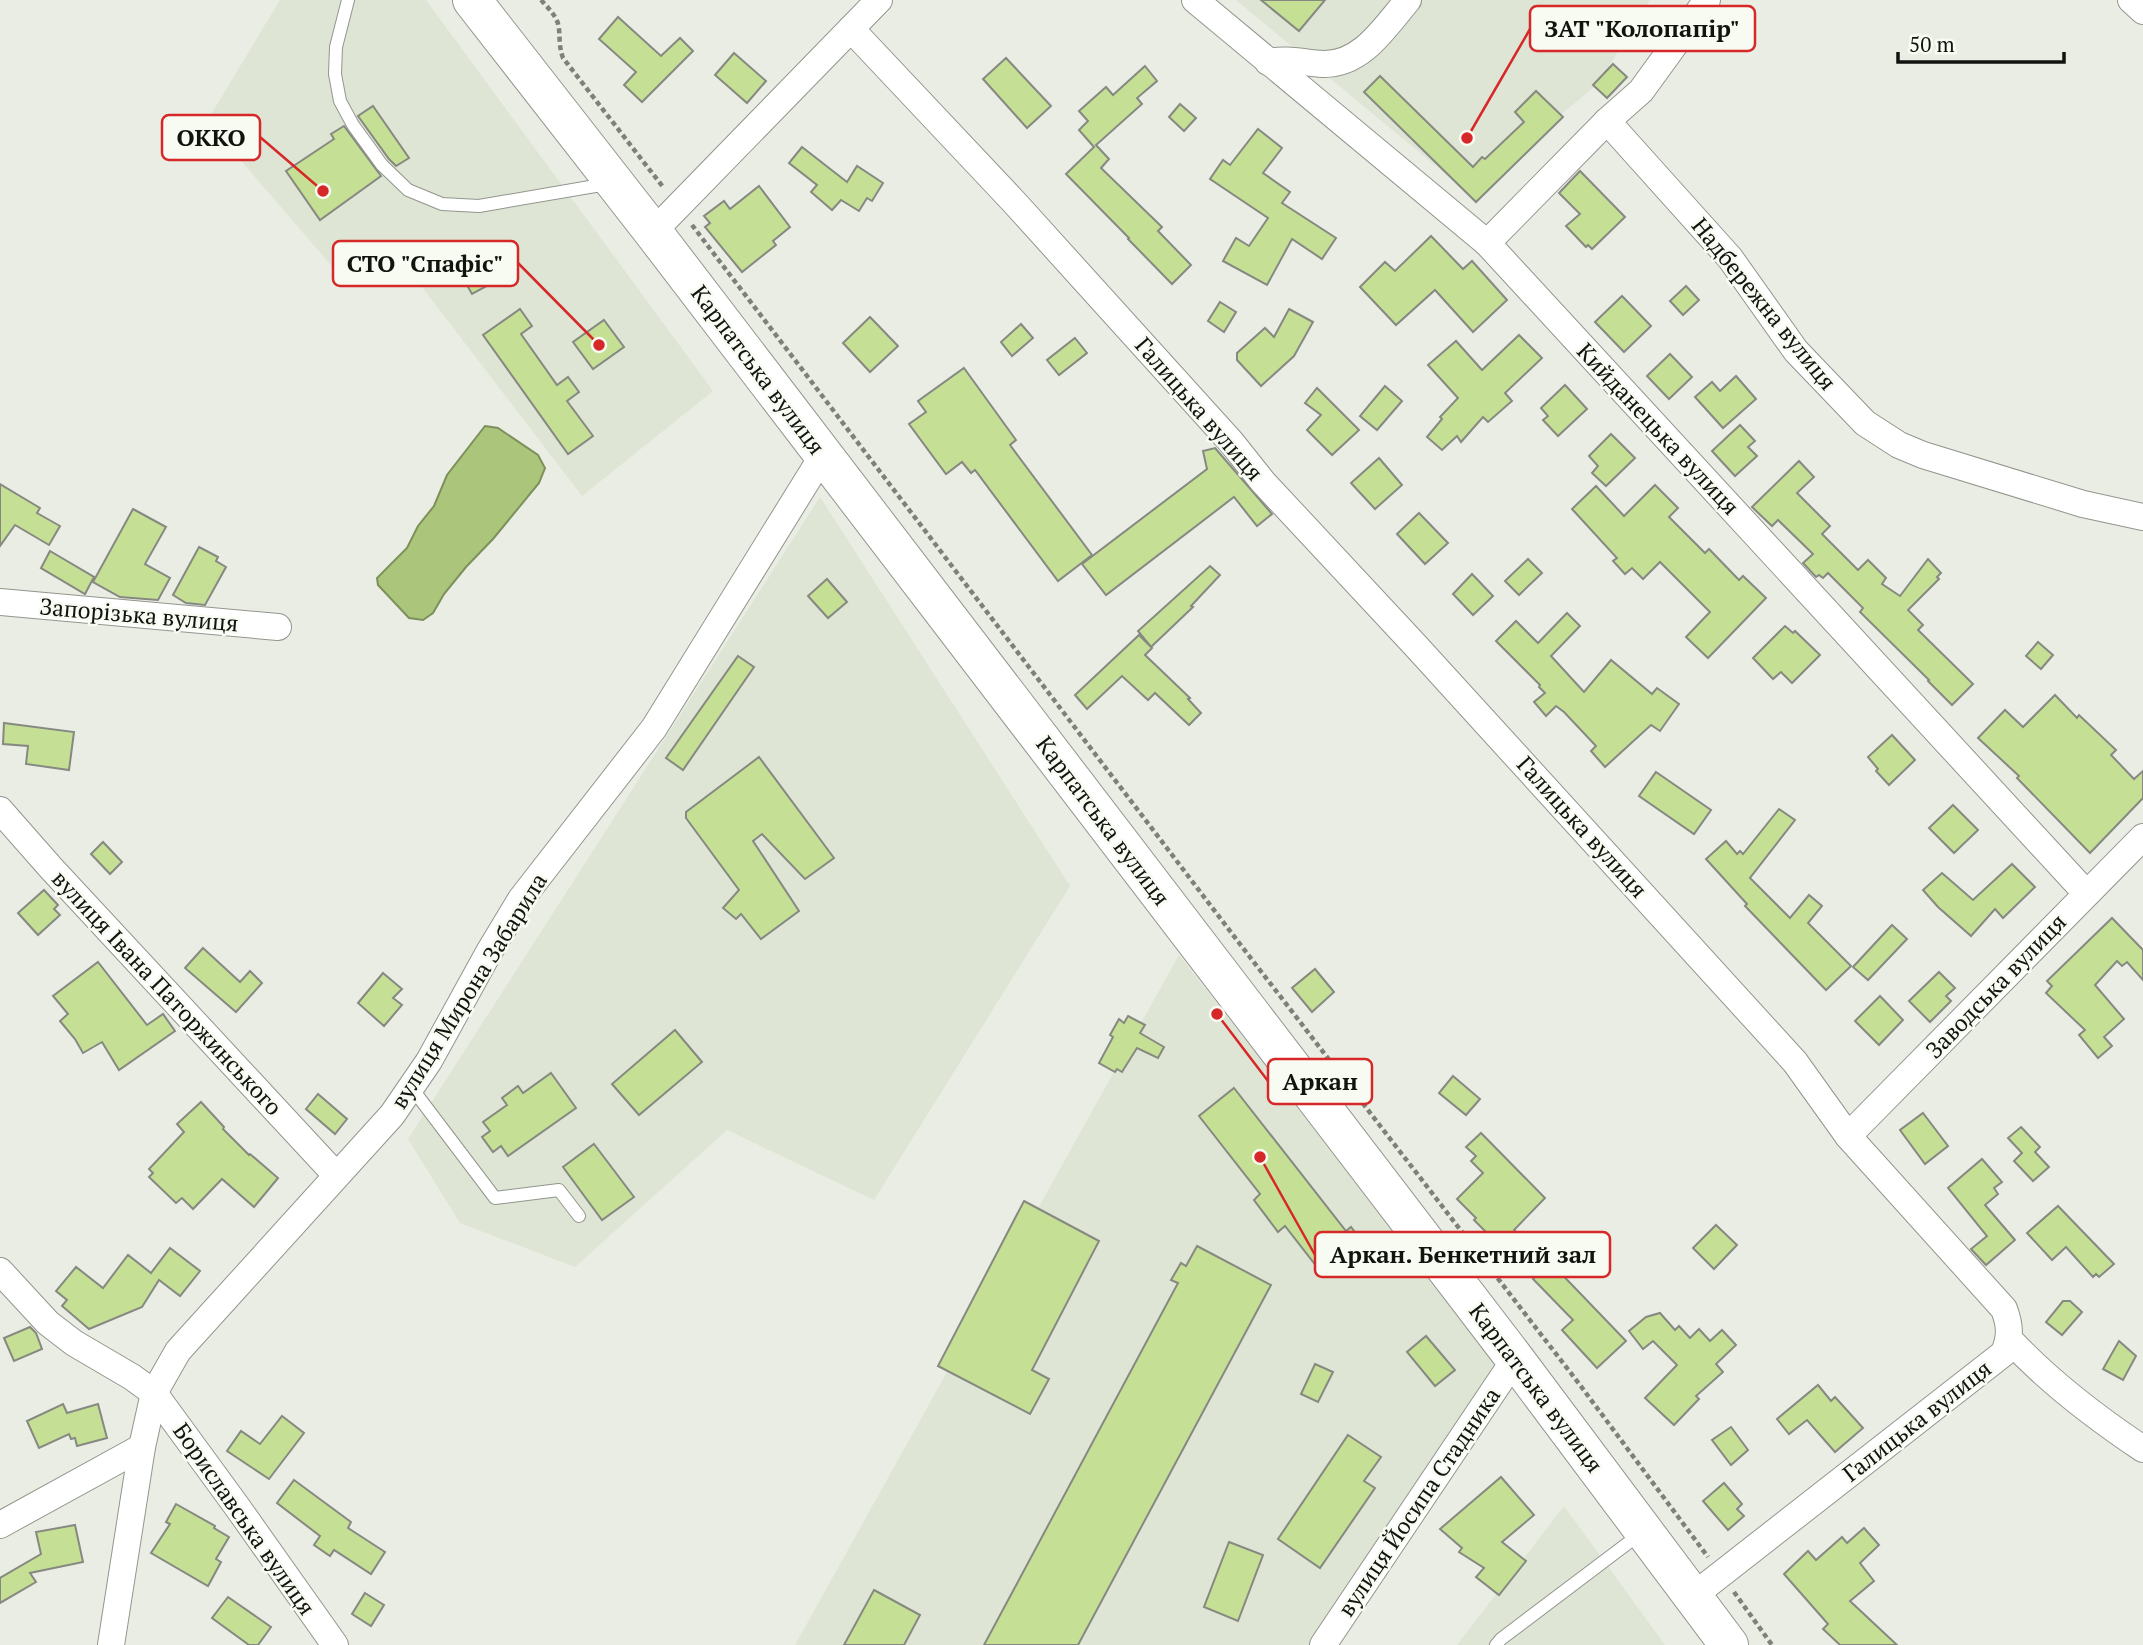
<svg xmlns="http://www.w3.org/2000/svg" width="2143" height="1645" font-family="'PT Serif',serif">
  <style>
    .built { fill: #dee5d4 }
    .water { fill: #abc57b; stroke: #7d905b; stroke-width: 2 }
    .building { fill: #c5e095; stroke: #868981; stroke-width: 2 }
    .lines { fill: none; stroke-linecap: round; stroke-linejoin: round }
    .service-casing { stroke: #92968d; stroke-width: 14 }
    .minor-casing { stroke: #92968d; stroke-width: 28 }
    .primary-casing { stroke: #92968d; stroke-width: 40 }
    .path { stroke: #7e817a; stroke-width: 4.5; stroke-dasharray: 5 3.5; stroke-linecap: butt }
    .service { stroke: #fff; stroke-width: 12 }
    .minor { stroke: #fff; stroke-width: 26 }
    .primary { stroke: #fff; stroke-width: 38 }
    .labels { text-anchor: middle; stroke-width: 5; stroke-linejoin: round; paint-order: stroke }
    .street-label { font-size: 23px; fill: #11130f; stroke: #f7fbf1 }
    .leader { fill: none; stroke: #d62828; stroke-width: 2.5 }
    .callout-dot { fill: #d62828; stroke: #f7fbf1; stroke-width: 2.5 }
    .callout { fill: #f7fbf1; stroke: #d62828; stroke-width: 2.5 }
    .callout-label { font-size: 24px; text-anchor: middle; font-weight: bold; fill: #11130f }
  </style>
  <rect width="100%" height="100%" fill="#eaede4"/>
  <g class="built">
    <polygon points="280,0 426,0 713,391 582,496 422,287 342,278 207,121"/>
    <polygon points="1236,0 1650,0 1598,84 1467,192"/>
    <polygon points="820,497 1070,886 874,1200 727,1130 575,1267 460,1223 408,1139"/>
    <polygon points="1179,955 1411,1252 1502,1373 1318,1645 795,1645"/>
    <polygon points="1564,1506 1665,1645 1457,1645"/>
  </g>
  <polygon class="water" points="485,426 498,428 538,455 545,468 539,483 493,539 466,567 444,594 433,613 423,620 409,618 378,585 377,578 407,548 418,526 434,506 447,475"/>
  <g class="building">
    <polygon points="1261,0 1325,0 1299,31"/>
    <polygon points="618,17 661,56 680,38 693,51 642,102 624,85 636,72 599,39"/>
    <polygon points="734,53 766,81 747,103 715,75"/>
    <polygon points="1006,58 1051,106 1027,128 983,79"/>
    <polygon points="1613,64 1627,77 1607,98 1593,85"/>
    <polygon points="1145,66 1157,81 1137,98 1142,104 1096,145 1109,159 1101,168 1162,227 1158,231 1191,265 1172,284 1128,239 1129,238 1066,174 1094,147 1079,130 1088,121 1079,111 1106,87 1113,95"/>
    <polygon points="1380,76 1473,167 1482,157 1485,159 1524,122 1515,112 1536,91 1563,117 1476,202 1364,92"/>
    <polygon points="1180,104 1196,118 1184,131 1169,117"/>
    <polygon points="373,106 409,158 396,166 389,159 358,116"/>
    <polygon points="344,126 381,176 320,220 286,171 334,139 331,134"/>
    <polygon points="1258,129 1282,148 1263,173 1290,192 1282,203 1336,238 1322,259 1292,239 1267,285 1223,261 1236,238 1249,246 1268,218 1210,179 1223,160 1230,165"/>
    <polygon points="802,147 847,182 857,166 883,183 872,201 867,198 859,211 841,200 832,210 811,192 817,185 789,163"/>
    <polygon points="1580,171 1625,217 1592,249 1588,245 1586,247 1566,226 1580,214 1559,193"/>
    <polygon points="759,186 790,227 773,241 776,245 742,272 705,227 710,223 704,216 724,201 730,209"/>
    <polygon points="1431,236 1463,269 1472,261 1507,300 1473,332 1435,290 1396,325 1360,287 1385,262 1395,271"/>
    <polygon points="484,265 494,282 472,294 463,278"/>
    <polygon points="1686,286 1699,300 1683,315 1670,301"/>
    <polygon points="1622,296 1651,326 1624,352 1595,322"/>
    <polygon points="1220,302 1236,312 1224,332 1208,321"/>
    <polygon points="520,309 532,326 521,334 557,385 568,377 579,392 567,401 593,436 568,454 483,335"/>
    <polygon points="1289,309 1313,322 1294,356 1261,386 1237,360 1237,353 1265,328 1274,337"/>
    <polygon points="870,317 898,346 870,372 843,343"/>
    <polygon points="604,320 624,347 593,369 573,342"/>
    <polygon points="1021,324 1033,338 1012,356 1001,342"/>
    <polygon points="1519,335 1542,358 1505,393 1512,401 1488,422 1483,417 1461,442 1457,436 1442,450 1427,437 1442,419 1440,417 1458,398 1428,365 1456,341 1482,370"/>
    <polygon points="1075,338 1087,353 1059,375 1047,360"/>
    <polygon points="1670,354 1692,377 1669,399 1647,376"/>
    <polygon points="964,368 1016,440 1010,445 1092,555 1058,581 975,470 971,473 962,462 946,474 909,424 926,412 918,401"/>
    <polygon points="1736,376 1756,399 1723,428 1695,397 1712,382 1720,391"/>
    <polygon points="1565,385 1587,409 1558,436 1543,420 1548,416 1541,408"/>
    <polygon points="1385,386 1402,401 1377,430 1360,416"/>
    <polygon points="1317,388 1359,430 1332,455 1307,430 1321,415 1305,403"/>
    <polygon points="1740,425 1755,441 1748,447 1757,456 1735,476 1712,451"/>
    <polygon points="1611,434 1635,458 1606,486 1592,473 1598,466 1589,456"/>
    <polygon points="1215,448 1272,514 1257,526 1234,497 1106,595 1082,564 1207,469 1203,451"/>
    <polygon points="1379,458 1402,485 1375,509 1351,483"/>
    <polygon points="1799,461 1814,477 1797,493 1830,526 1822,534 1858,570 1868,560 1886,578 1882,584 1900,596 1928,559 1941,573 1937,577 1939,579 1908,610 1923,625 1918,630 1973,684 1952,705 1928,681 1929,680 1860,612 1863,608 1828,573 1823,578 1819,575 1816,577 1803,563 1813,554 1778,520 1772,526 1752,507"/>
    <polygon points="0,484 40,508 37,513 60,526 49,545 15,525 0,546"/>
    <polygon points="1655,485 1678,508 1669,517 1705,553 1709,549 1739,580 1743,576 1766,598 1708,658 1686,637 1710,612 1660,562 1643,579 1632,568 1625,574 1613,561 1617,558 1572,509 1596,486 1624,516"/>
    <polygon points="133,509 166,527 145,564 170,578 158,600 120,597 93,582"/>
    <polygon points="1419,513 1448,543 1425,564 1397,534"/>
    <polygon points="199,547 218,557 216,561 226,567 205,605 186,603 173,595"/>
    <polygon points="50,551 94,577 85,594 41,568"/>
    <polygon points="1528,559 1542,573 1519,595 1505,581"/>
    <polygon points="1210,566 1220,575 1191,606 1193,607 1151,647 1138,631"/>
    <polygon points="1472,574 1493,596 1473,615 1453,594"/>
    <polygon points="827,579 847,602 828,618 808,596"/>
    <polygon points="1567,613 1580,626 1551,656 1584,692 1611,660 1652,694 1657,688 1679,704 1660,731 1651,725 1605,767 1591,751 1596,746 1564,712 1556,706 1546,716 1534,702 1545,693 1539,687 1540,685 1496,641 1516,621 1538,643"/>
    <polygon points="1785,626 1793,633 1795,631 1820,655 1792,683 1781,672 1773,679 1753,658"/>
    <polygon points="1139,635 1152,648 1145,655 1190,698 1188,699 1201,713 1189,725 1155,693 1148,700 1122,676 1087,709 1075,695"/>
    <polygon points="2038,642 2053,655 2041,669 2026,656"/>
    <polygon points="738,656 754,667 683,770 666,758"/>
    <polygon points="2055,695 2077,718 2079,715 2116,750 2111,755 2134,779 2143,771 2143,798 2090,853 2017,778 2019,776 1978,738 2005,710 2023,727"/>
    <polygon points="4,723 74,732 69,770 26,764 28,746 3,744"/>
    <polygon points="1892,735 1915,760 1889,785 1876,771 1878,769 1868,757"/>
    <polygon points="759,757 834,858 805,879 762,834 753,841 799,911 761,939 741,914 736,919 723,908 739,890 686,818 686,812"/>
    <polygon points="1656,772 1711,810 1694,834 1639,796"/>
    <polygon points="1953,805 1978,830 1954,853 1929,828"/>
    <polygon points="1779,809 1795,820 1750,878 1790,918 1809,895 1822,906 1808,923 1851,966 1826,990 1745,906 1747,904 1706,859 1726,841 1737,854 1740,851 1743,854"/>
    <polygon points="103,842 122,862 110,874 91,854"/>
    <polygon points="2012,864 2035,887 2003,918 1995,909 1971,936 1938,907 1923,890 1942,873 1973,900"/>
    <polygon points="44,890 58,905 54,909 60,915 38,935 18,913"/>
    <polygon points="2112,918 2143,950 2143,980 2127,962 2122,966 2117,961 2095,985 2124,1019 2104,1037 2112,1046 2098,1058 2079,1035 2085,1030 2046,993 2052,986 2047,981"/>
    <polygon points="1892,925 1907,939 1868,980 1853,967"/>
    <polygon points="203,948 240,982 250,971 262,983 236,1012 185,968"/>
    <polygon points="98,962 147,1025 163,1014 175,1031 119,1070 102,1042 83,1053 75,1039 60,1021 68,1014 53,996"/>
    <polygon points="1315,969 1334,992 1312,1012 1292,988"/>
    <polygon points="1939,972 1955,988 1946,996 1951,1001 1930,1022 1909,1001"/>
    <polygon points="383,973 402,989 393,998 402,1005 384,1026 358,1003"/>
    <polygon points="1880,996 1903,1020 1879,1045 1855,1021"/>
    <polygon points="1128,1016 1145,1025 1140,1033 1164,1047 1158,1058 1137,1048 1122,1072 1117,1069 1115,1072 1099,1063 1113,1037 1110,1035 1119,1019 1124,1023"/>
    <polygon points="675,1030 702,1062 639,1115 612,1084"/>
    <polygon points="551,1073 576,1108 508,1156 501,1146 493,1152 482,1137 490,1131 483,1122 507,1105 502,1098 518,1086 523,1093"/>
    <polygon points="1453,1076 1480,1099 1466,1115 1439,1093"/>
    <polygon points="1234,1088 1346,1231 1351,1227 1364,1244 1324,1276 1285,1226 1278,1232 1254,1200 1260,1194 1199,1116"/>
    <polygon points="318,1094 347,1119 335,1134 306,1109"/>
    <polygon points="201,1102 224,1127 223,1129 249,1155 250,1154 278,1178 254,1207 222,1179 193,1209 182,1198 176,1203 149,1177 153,1173 149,1169 184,1132 177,1124"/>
    <polygon points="1923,1113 1948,1146 1925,1164 1900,1130"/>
    <polygon points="2021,1127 2040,1147 2035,1152 2049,1167 2033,1181 2014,1161 2022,1153 2008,1138"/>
    <polygon points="1481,1133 1545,1198 1514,1230 1516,1232 1501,1247 1474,1220 1476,1218 1457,1199 1483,1173 1471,1161 1476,1156 1466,1147"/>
    <polygon points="594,1144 634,1197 602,1220 563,1167"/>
    <polygon points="1982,1159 2002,1182 1994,1188 1998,1194 1985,1205 2015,1240 1986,1265 1971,1249 1987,1236 1948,1188"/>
    <polygon points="1024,1201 1099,1241 1032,1370 1049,1379 1030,1414 938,1366"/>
    <polygon points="2058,1206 2114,1264 2099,1277 2096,1274 2093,1277 2066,1247 2052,1260 2027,1233"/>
    <polygon points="1716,1225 1737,1245 1714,1269 1693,1248"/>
    <polygon points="1197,1246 1271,1285 1078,1645 984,1645 1178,1283 1171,1280 1181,1263 1186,1266"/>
    <polygon points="170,1248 200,1271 180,1296 159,1280 142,1307 89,1329 62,1306 67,1300 56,1291 76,1267 103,1288 128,1255 151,1273"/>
    <polygon points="1550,1262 1626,1341 1597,1368 1562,1330 1573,1320 1533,1279"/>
    <polygon points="2063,1301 2070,1301 2082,1312 2062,1335 2046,1322"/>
    <polygon points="1660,1313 1675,1330 1679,1326 1690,1338 1699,1329 1710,1341 1722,1330 1736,1345 1716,1364 1723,1372 1696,1396 1699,1399 1674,1425 1645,1398 1677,1365 1653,1341 1643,1349 1629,1331 1646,1317"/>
    <polygon points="30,1327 36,1333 42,1349 14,1361 4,1338"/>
    <polygon points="1426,1336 1455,1370 1435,1386 1407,1352"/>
    <polygon points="2119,1341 2136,1356 2123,1380 2103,1369"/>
    <polygon points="1315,1364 1333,1372 1318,1402 1301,1394"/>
    <polygon points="1818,1385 1831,1401 1835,1397 1863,1428 1835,1452 1807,1420 1789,1434 1777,1419"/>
    <polygon points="63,1404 67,1413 98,1404 107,1438 77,1446 75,1438 71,1439 69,1434 39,1448 27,1421"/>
    <polygon points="282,1416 304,1433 269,1479 227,1451 241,1431 260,1444"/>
    <polygon points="1731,1427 1748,1450 1731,1465 1712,1440"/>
    <polygon points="1348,1435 1381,1457 1364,1481 1375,1488 1320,1568 1278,1539"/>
    <polygon points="1501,1477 1534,1515 1502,1542 1526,1561 1499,1595 1476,1577 1484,1568 1459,1552 1462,1548 1440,1529"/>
    <polygon points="294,1480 351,1522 348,1528 385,1552 371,1574 334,1550 330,1556 314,1545 320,1536 277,1503"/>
    <polygon points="1724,1483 1742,1504 1737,1509 1744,1516 1728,1530 1703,1501"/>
    <polygon points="176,1504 215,1526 214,1528 229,1537 216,1559 221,1562 208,1586 151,1553 170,1524 166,1522"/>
    <polygon points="75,1525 83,1562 30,1573 36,1582 0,1603 0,1578 41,1554 36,1532"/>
    <polygon points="1864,1528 1879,1545 1860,1563 1874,1581 1850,1601 1897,1645 1840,1645 1823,1629 1828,1624 1784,1574 1808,1551 1816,1560 1842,1537 1847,1543"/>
    <polygon points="1229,1542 1263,1555 1238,1621 1204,1607"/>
    <polygon points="874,1590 920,1615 904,1645 844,1645"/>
    <polygon points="365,1593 384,1605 371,1626 352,1614"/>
    <polygon points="228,1597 271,1627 258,1645 249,1645 212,1618"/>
  </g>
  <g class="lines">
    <defs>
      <g id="service">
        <polyline points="348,0 336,47 335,74 340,101 353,125 382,165 408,190 442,204 479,206 607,184"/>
        <polyline points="411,1087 495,1198 559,1190 579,1216"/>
        <polyline points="1496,1645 1501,1639 1640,1534"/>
      </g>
      <g id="minor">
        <polyline points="1195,0 1487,243 2086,893"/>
        <polyline points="2131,0 2143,11"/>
        <path d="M851,29L1014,202L1232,443L1263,482L1415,645L1795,1062L1848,1136L2004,1309C2010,1325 2011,1336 2004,1353L1693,1596"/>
        <path d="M1268,62C1288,58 1303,63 1323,64C1362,65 1385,27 1408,0"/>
        <polyline points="1607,121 1730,258 1796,351 1865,423 1899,445 1923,455 2083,504 2143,517"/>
        <polyline points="653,232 879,0"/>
        <polyline points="1487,243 1607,121 1641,91 1707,0"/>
        <polyline points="0,602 278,627"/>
        <polyline points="0,810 51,868 336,1175"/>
        <polyline points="1848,1136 2143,837"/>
        <polyline points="0,1271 48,1323 74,1343 132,1377 154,1393 238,1508 335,1645"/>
        <path d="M2010,1340C2050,1383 2095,1417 2143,1449"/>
        <polyline points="0,1525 142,1447"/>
        <polyline points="111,1645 142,1447 154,1393 178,1351 392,1115 429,1061 489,952 521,899 654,728 823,455"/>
        <polyline points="1323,1645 1515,1359"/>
      </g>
      <polyline id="primary" points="472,0 653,232 1515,1359 1729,1645"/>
    </defs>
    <use href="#service" class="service-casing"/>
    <use href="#minor" class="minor-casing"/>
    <use href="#primary" class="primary-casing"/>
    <g class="path">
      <path d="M541,0C549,9 558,17 559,29C560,40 559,47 563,58L663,187"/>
      <polyline points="692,225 1243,948 1580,1385 1708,1557"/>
      <polyline points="1734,1592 1772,1645"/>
    </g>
    <use href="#service" class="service"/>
    <use href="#minor" class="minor"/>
    <use href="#primary" class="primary"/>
  </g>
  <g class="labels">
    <g class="street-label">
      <text transform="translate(1764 304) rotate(51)" y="8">Надбережна вулиця</text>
      <text transform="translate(758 370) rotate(53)" y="8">Карпатська вулиця</text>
      <text transform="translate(1199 409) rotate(49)" y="8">Галицька вулиця</text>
      <text transform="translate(1658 429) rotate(47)" y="8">Кийданецька вулиця</text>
      <text transform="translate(139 615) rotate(5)" y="8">Запорізька вулиця</text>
      <text transform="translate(1103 821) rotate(53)" y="8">Карпатська вулиця</text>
      <text transform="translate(1582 827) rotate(48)" y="8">Галицька вулиця</text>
      <text transform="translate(1996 986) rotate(-46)" y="8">Заводська вулиця</text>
      <text transform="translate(469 991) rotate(-58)" y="8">вулиця Мирона Забарила</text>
      <text transform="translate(167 993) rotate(47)" y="8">вулиця Івана Паторжинського</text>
      <text transform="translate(1536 1388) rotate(53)" y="8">Карпатська вулиця</text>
      <text transform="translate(1917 1421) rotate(-38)" y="8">Галицька вулиця</text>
      <text transform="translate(1419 1502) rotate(-56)" y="8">вулиця Йосипа Стадника</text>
      <text transform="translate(244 1519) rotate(55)" y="8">Бориславська вулиця</text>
    </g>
  </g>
  <path class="leader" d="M1467 138L1530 29M323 191L260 137M599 345L518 263M1217 1014L1268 1081M1260 1157L1315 1255"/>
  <g class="callout-dot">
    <circle cx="1467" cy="138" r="7"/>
    <circle cx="323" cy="191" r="7"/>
    <circle cx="599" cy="345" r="7"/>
    <circle cx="1217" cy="1014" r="7"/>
    <circle cx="1260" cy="1157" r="7"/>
  </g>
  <g class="callout">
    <rect x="1530" y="6" width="225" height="45" rx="7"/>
    <rect x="162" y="115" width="98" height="45" rx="7"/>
    <rect x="333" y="241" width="185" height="45" rx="7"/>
    <rect x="1268" y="1059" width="104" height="45" rx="7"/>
    <rect x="1315" y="1232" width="295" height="45" rx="7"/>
  </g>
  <g class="callout-label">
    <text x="1642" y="37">ЗАТ "Колопапір"</text>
    <text x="211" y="146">ОККО</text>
    <text x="425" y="272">СТО "Спафіс"</text>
    <text x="1320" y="1090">Аркан</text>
    <text x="1463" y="1263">Аркан. Бенкетний зал</text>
  </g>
  <path d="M1898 52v10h166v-10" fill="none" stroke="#11130f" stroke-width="3.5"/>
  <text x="1909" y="52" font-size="21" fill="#11130f" stroke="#f7fbf1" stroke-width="5" paint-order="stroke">50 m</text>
</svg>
